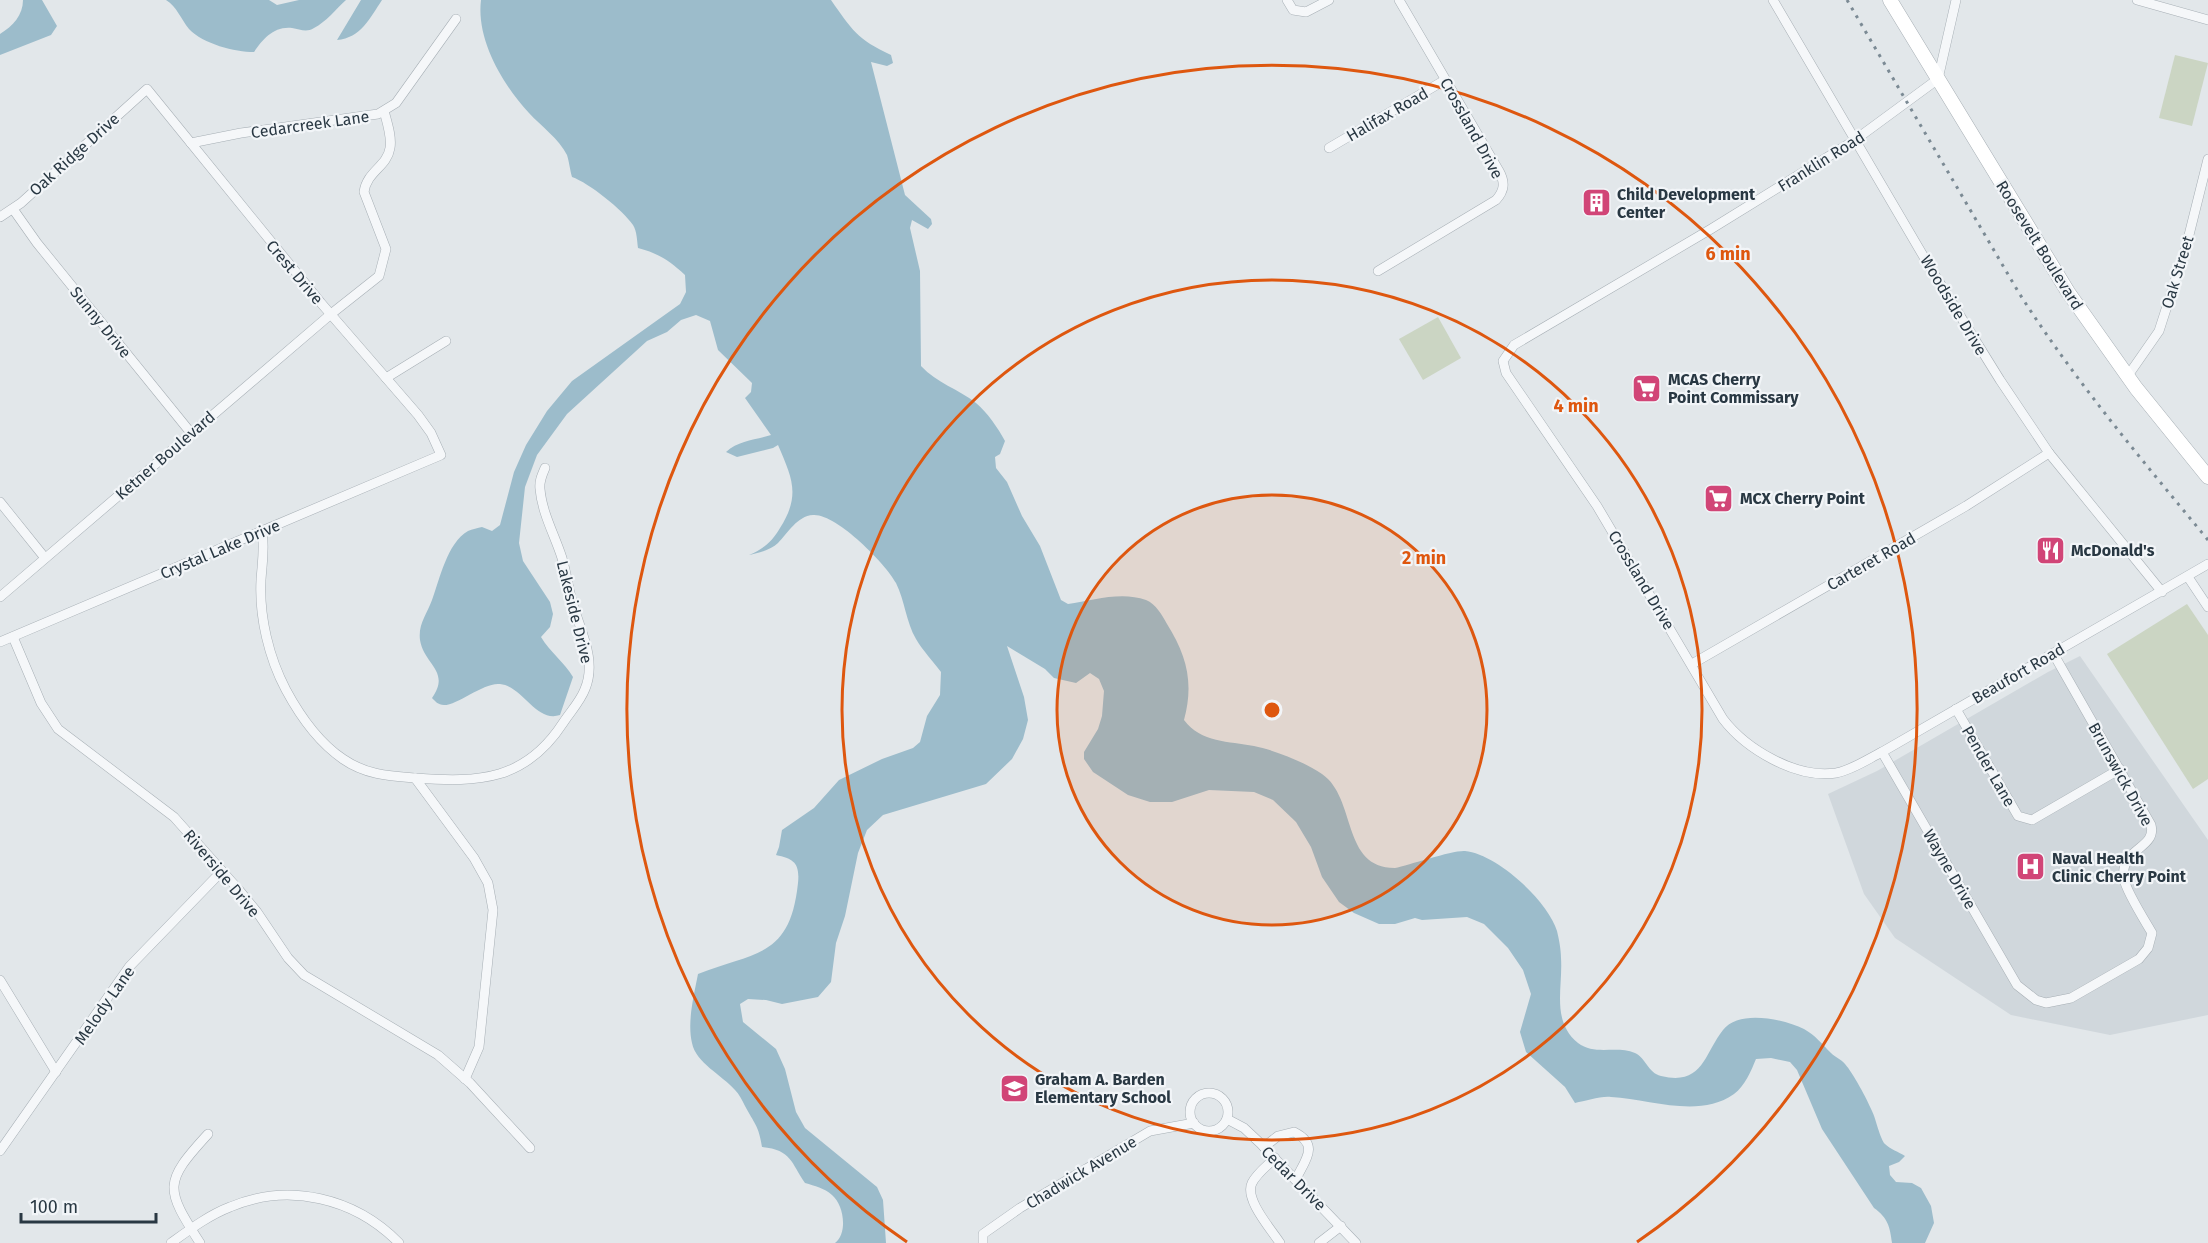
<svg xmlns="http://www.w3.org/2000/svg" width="2208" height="1243" font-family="'Fira Sans',sans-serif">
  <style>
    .built { fill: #d0d7dc }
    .green { fill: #cbd5c3 }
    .water { fill: #9cbccb }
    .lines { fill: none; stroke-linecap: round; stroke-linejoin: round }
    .street-casing { stroke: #a7afb5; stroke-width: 10 }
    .secondary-casing { stroke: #a7afb5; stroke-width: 15 }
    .street { stroke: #f5f7f9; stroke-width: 9 }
    .secondary { stroke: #fff; stroke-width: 14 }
    .rail { stroke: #7b8a94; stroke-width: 3; stroke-dasharray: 3 6; stroke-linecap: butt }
    .ring { fill: none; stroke: #de570f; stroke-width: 3 }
    .labels { text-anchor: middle; stroke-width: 4.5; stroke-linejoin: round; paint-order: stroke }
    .street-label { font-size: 16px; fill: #293843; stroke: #f2f5f8 }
    .poi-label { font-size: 16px; font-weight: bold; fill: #293843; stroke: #f2f5f8; text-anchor: start }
    .centre { fill: #de570f; stroke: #f2f5f8; stroke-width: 3 }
    .ring-label { font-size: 18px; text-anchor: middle; font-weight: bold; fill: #de570f; stroke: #f2f5f8; stroke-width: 4.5; stroke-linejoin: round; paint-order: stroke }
  </style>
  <rect width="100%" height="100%" fill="#e2e7ea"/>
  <polygon class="built" points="2080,656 2208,840 2208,1015 2110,1035 2011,1015 1895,938 1864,894 1828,794 1877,771 2048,672"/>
  <g class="green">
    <polygon points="2175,55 2208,63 2192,126 2159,118"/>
    <polygon points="1438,317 1461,358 1423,380 1399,339"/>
    <polygon points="2187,604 2208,635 2208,779 2193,789 2107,654"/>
  </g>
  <g class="water">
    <path d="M23,0H42L57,26L51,35L0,55V34C13,26 23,15 23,0Z"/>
    <path d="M166,0H269L277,5L299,0H346C336,9 326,22 314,28C306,33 300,29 292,28C274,26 263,39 254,52C235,52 203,44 189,29C181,19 177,7 166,0Z"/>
    <path d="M361,0H382C370,18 361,38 337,40Z"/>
    <path d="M481,0H831C852,30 857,39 891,55L893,63L887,66L871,62L905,195L931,219L932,224L928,229L912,220L910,228L920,271L921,366C937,383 958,389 976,403C987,412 998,428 1005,441L1000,454L995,457L996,468L1007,482L1022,516L1040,546L1061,600L1068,604C1093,600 1122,591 1146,600C1156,604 1162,615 1167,624C1187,656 1194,683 1184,720C1201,743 1229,741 1254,746C1274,750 1305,762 1322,774C1357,798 1341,868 1395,868C1409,865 1453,850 1465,851C1497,854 1548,901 1557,931C1559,939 1561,950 1561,958C1563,988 1551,1021 1578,1043C1595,1056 1616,1045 1635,1053C1646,1058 1648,1073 1661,1076C1703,1086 1704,1054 1723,1030C1739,1009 1783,1019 1804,1029C1815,1035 1822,1044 1831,1053C1835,1057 1841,1059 1845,1064C1853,1073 1867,1099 1872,1111C1876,1119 1880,1139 1885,1144C1890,1149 1899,1152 1905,1156L1899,1162L1889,1166L1890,1175L1896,1182L1912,1183L1921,1188L1931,1206L1934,1223L1925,1243H1892C1890,1227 1888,1218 1874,1208L1822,1129L1797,1070L1790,1062L1771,1058L1756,1059C1751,1071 1745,1086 1734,1094C1699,1119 1650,1099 1611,1097C1600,1096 1586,1101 1575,1103L1565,1087L1526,1052L1520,1032L1531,994L1523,970L1508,948L1484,924L1467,917L1422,920L1415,918L1395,924H1379L1354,913L1339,902L1322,877L1311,847L1296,822L1273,800L1254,792L1209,790L1172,802H1150L1128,795L1093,772L1084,759V752L1098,729L1102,716L1104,691L1099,679L1090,673L1076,683L1054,678L1045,669L1007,646L1024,697L1028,720L1023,739L1012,759L986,784L883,815L867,830L858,853L845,916L836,943L831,982L818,997L782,1004L766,1000L748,999L740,1004L743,1022L776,1049L785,1069L796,1112L805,1128L877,1187L883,1200L886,1243H835C848,1233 844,1205 832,1195C824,1188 815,1186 805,1183C791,1163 792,1150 762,1147C759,1126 754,1123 745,1106C742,1100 739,1094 735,1090C722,1075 696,1063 692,1043C687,1022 694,995 698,974C756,951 790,958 798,883C800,863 794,859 776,855L779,847L782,830L814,808L839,780L882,759L913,748L920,742L927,716L940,695L941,672C933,661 923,651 916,639C906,622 905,601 896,583C886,564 836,513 813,515C797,516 788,533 778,543C771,550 758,553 749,555C763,549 772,542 780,528C801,495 792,478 778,445L773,448L737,457L726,452C739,440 756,440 771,435L745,398L751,392L752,383L718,350L710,321L696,315L681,320L667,332L647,341L567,414L537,455L525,487L519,543L523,561L550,602L553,614L550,627L541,637C550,652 564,662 573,677L560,715C536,723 523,686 500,684C484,682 458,705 444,705C438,705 435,701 432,698C451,671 424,665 420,640C418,624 427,614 432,600C440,579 447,543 468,531C472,529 478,528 482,527L492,531L500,525L514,472L526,445L547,411L572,381L680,304L686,292L685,275C670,261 658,253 638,248C637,241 637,231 633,225C623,210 589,183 572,177C570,170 569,161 567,155C559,139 541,126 529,113C503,85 476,40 481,0Z"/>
  </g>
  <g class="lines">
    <defs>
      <g id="street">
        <polyline points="1287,0 1293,10 1306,12 1329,0"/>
        <polyline points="1773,0 1928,264 2000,380 2049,453 2162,592"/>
        <path d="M1956,0L1938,79L1855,140L1711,229L1514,345L1503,361L1506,373L1597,506L1723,719C1746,749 1796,779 1836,773C1852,770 1868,759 1882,752L2208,564"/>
        <polyline points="2137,0 2208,20"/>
        <polyline points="191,143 241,133 378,114 396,103 456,19"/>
        <polyline points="1329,148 1445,80"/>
        <polyline points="13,209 37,243 191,433"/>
        <polyline points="0,217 21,203 147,89 321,303 418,415 431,433 441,455 0,642"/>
        <path d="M1378,271L1496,200C1505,190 1505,182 1499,171L1399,0"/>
        <polyline points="2127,377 2159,331 2186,247 2208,159"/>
        <polyline points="386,378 446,341"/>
        <polyline points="0,502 45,558"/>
        <path d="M262,531C265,548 262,564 261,580C259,617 269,658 286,690C300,716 318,742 343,759C366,775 390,776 416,778C480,783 526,780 563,723C570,712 580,702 585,689C596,663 583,636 575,611C569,594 567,575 562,558C555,536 542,513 540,489C539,481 542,475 545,468"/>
        <polyline points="2188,577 2208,607"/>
        <path d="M0,597L331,314L379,276L386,249L364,192C367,171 387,167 390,148C392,137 387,122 384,111"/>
        <polyline points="13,637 41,703 58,729 174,817 239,890 257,912 288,958 304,975 438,1055 470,1083 530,1148"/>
        <polyline points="1692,664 1966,506 2049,453"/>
        <polyline points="1956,709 2018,816 2032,820 2120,769"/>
        <path d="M1882,752L2017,985L2036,1000L2046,1003L2071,998L2139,959L2148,948L2152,933C2145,921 2126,891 2124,879C2119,848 2157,849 2151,825L2053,653"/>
        <polyline points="415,778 474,858 488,883 493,910 479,1047 465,1079"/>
        <polyline points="0,980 56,1072"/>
        <circle cx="1209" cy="1112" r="19"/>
        <polyline points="1227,1119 1244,1128 1260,1143 1356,1243"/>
        <path d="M1264,1147L1278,1136L1294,1132C1320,1145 1305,1160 1296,1179"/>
        <polyline points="0,1151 129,967 222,871"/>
        <path d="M1275,1158C1267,1166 1257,1173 1252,1183C1244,1199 1271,1229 1280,1243"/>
        <path d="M171,1243C189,1230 209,1215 230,1207C289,1182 355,1198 399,1243"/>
        <path d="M200,1243C165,1188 163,1183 208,1134"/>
        <polyline points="983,1243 983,1234 1020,1208 1150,1131 1194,1123"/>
        <polyline points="1319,1243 1341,1226"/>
      </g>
      <polyline id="secondary" points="1890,0 2068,292 2136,388 2208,477"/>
    </defs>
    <use href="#street" class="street-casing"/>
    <use href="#secondary" class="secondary-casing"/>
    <use href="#street" class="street"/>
    <use href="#secondary" class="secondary"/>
    <path class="rail" d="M1847,0L2019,293C2075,381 2142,460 2208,540"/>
  </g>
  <circle cx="1272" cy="710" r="215" fill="#de570f" fill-opacity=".12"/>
  <g class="ring">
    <circle cx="1272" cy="710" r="215"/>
    <circle cx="1272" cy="710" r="430"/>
    <path d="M907 1242A645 645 0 1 1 1637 1242"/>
  </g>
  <defs>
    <symbol id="building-square" viewBox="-11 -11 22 22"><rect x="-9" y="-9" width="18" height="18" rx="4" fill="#d14577" stroke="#f2f5f8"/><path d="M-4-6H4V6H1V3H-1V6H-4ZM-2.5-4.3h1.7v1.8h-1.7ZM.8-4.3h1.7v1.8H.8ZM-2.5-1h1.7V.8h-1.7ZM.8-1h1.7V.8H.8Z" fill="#fff"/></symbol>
    <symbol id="supermarket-square" viewBox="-11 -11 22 22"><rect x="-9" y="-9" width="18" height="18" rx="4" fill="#d14577" stroke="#f2f5f8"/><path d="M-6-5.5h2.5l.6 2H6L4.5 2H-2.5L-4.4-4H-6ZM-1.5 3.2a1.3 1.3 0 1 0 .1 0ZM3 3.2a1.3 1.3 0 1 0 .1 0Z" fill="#fff"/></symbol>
    <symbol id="restaurant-square" viewBox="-11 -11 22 22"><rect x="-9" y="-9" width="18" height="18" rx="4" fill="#d14577" stroke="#f2f5f8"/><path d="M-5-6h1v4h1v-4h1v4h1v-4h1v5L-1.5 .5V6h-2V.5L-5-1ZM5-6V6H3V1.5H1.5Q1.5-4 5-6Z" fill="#fff"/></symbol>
    <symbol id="hospital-square" viewBox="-11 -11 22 22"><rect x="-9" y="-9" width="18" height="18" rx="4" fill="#d14577" stroke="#f2f5f8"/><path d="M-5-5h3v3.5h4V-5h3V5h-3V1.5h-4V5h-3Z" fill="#fff"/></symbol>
    <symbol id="school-square" viewBox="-11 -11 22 22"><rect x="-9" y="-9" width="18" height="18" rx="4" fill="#d14577" stroke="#f2f5f8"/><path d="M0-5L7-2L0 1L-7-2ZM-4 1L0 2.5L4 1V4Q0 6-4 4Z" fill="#fff"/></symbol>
  </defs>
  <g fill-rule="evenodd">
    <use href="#building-square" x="1580" y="186" width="33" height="33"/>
    <use href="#supermarket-square" x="1630" y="372" width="33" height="33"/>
    <use href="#supermarket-square" x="1702" y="482" width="33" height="33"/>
    <use href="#restaurant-square" x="2034" y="534" width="33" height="33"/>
    <use href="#hospital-square" x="2014" y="850" width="33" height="33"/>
    <use href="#school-square" x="998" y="1072" width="33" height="33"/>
  </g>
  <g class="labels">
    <g class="street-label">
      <text transform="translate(1387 114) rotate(-30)" y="6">Halifax Road</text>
      <text transform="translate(310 124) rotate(-8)" y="6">Cedarcreek Lane</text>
      <text transform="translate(1472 128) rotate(61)" y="6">Crossland Drive</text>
      <text transform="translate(74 154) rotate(-42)" y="6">Oak Ridge Drive</text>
      <text transform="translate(1821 161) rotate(-32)" y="6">Franklin Road</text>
      <text transform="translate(2040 245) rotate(58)" y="6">Roosevelt Boulevard</text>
      <text transform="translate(295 272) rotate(50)" y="6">Crest Drive</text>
      <text transform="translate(2177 272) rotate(-73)" y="6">Oak Street</text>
      <text transform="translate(1954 305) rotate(59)" y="6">Woodside Drive</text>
      <text transform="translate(101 322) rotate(51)" y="6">Sunny Drive</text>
      <text transform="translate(165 455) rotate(-41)" y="6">Ketner Boulevard</text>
      <text transform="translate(220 549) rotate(-23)" y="6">Crystal Lake Drive</text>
      <text transform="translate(1871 561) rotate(-30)" y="6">Carteret Road</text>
      <text transform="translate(1642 580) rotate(59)" y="6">Crossland Drive</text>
      <text transform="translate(575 612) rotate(76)" y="6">Lakeside Drive</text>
      <text transform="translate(2018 673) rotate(-30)" y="6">Beaufort Road</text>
      <text transform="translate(1989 766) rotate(60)" y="6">Pender Lane</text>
      <text transform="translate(2121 774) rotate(61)" y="6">Brunswick Drive</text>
      <text transform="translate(1950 869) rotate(60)" y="6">Wayne Drive</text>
      <text transform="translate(222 873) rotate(50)" y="6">Riverside Drive</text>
      <text transform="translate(104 1005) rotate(-55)" y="6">Melody Lane</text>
      <text transform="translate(1081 1172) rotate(-31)" y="6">Chadwick Avenue</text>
      <text transform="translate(1294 1178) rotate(45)" y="6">Cedar Drive</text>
    </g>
    <g class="poi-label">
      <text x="1617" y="200">Child Development<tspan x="1617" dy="18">Center</tspan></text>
      <text x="1668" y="385">MCAS Cherry<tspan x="1668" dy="18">Point Commissary</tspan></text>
      <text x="1740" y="504">MCX Cherry Point</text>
      <text x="2071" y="556">McDonald's</text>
      <text x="2052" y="864">Naval Health<tspan x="2052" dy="18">Clinic Cherry Point</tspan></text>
      <text x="1035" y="1085">Graham A. Barden<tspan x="1035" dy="18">Elementary School</tspan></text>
    </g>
  </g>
  <circle cx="1272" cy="710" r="9" class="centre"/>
  <g class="ring-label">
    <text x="1728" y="260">6 min</text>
    <text x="1576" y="412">4 min</text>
    <text x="1424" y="564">2 min</text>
  </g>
  <path d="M21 1213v9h135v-9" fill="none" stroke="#293843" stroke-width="3"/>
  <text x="30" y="1213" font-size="18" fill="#293843" stroke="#f2f5f8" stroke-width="4.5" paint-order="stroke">100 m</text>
</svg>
